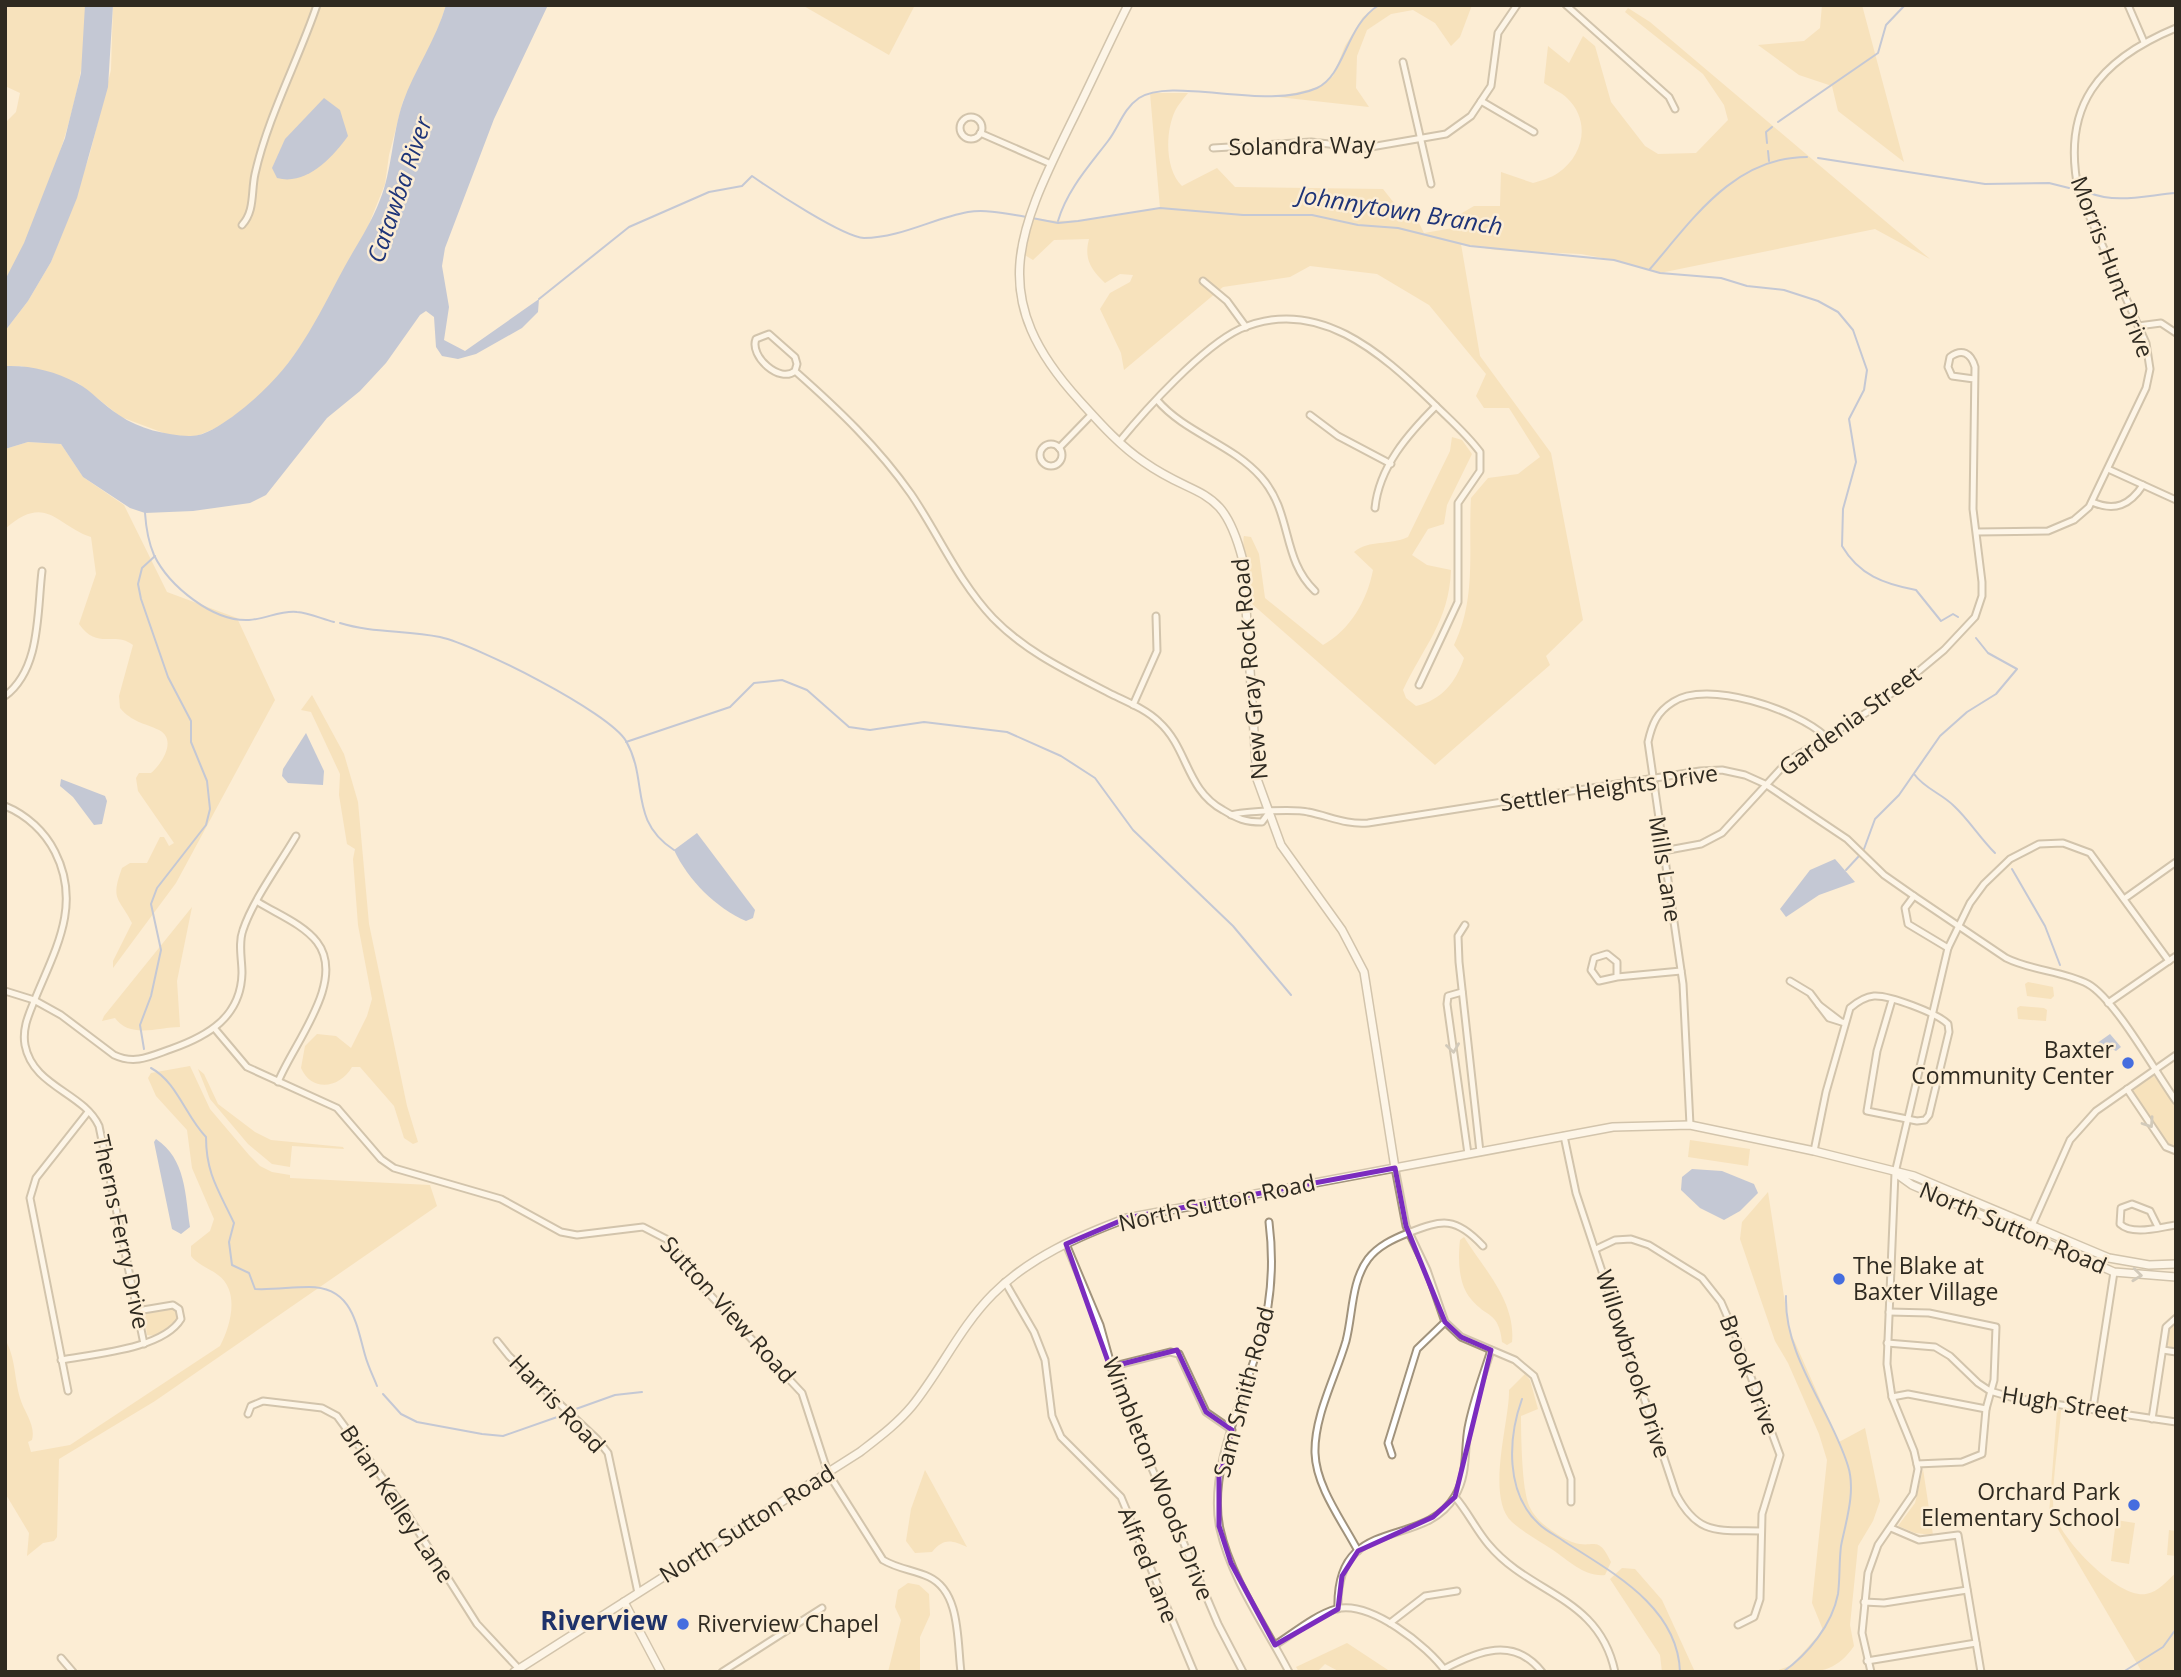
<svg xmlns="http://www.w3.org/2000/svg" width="2181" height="1677" font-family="'Open Sans',sans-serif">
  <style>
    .green { fill: #f2d4a0 }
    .water { fill: #829bd4 }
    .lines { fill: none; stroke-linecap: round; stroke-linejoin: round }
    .stream { stroke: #829bd4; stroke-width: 2 }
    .street-casing { stroke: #a1937c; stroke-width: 9 }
    .secondary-casing { stroke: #a1937c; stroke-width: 10 }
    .street { stroke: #fff; stroke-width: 5 }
    .secondary { stroke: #fff; stroke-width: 7 }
    .oneway { stroke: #a19f9b }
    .marked { fill: none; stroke: #7b2cbf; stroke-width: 5; stroke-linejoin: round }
    .poi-dot { fill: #456ddf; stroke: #fcedd4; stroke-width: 2.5 }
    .labels { text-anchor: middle; stroke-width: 5; stroke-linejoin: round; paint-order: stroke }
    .street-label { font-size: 23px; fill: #2f2a20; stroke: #fcedd4 }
    .poi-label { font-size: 23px; fill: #2f2a20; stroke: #fcedd4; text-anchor: end }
    .water-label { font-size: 24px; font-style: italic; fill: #1e3478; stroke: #fcedd4 }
    .quarter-label { font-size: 26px; font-weight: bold; fill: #1f326a; stroke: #fcedd4 }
  </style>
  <rect width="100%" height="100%" fill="#fcedd4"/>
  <g class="green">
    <path d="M5,5H85C94,72 41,223 5,280V123L16,112L20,93L5,86Z"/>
    <polygon points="113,5 446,5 434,41 403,101 389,155 385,184 365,234 312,330 276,380 257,399 219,427 194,437 169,435 121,417 78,383 21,366 5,366 5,331 28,301 51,262 89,157 111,70"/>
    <polygon points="802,5 915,5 889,55"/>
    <polygon points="1379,5 1472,5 1460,37 1451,46 1435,23 1413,10 1391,14 1367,30 1357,56 1356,88 1369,107 1278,97 1319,87 1333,76 1345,46 1363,17"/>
    <polygon points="1822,5 1862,5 1904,162 1838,111 1832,86 1799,75 1758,45 1804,41 1820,28"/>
    <path d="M1628,8L1650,22L1930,259L1875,229L1660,273L1614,260L1581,254L1496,250L1461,244L1480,356L1551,453L1583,620L1546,656L1550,665L1435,765L1251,603C1250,591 1241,542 1244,536L1251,537L1259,554L1265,598L1323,645C1350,630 1367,601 1373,570L1354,552C1370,539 1389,546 1408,537L1450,451L1452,437L1462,440L1472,454L1447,505L1444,524L1428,529L1412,555L1427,565L1451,570C1449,622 1423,647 1403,690L1406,698L1416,706C1442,700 1456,682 1464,658L1454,645C1477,598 1468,549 1471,498L1488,478L1518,474L1540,457L1509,408H1484L1476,396L1486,374L1429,305L1377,274L1310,266L1290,277L1223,287L1124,370L1121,353L1100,309L1110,293L1130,282L1133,275L1120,274L1105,283C1090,269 1084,258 1089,239L1054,240L1033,260L1023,254L1033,218C1076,226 1118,215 1160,208L1150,93H1188C1184,98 1178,105 1175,111C1165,132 1165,170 1182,186L1217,168L1235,187L1383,189L1398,208L1414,213L1424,233L1459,227L1457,216L1474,206H1500L1501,172L1533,183C1540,181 1551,178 1558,173C1584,155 1591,121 1567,98C1561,92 1551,88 1544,83L1548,46L1569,63L1583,36L1595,46L1611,102L1645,146L1658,154L1696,153L1728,120L1724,105L1703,74L1625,12Z"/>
    <path d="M28,442L61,444L83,477L124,505L167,592L237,618L275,700L176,883L113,968V961L132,923C119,897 110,901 122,868L130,863H147L160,837H164L169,846L174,843L138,791L136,778L139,773H151C161,765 178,740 159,730C144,723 132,722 120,708L119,696L133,645C114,630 98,651 79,624L96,574L91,537C57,526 46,492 5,529V449Z"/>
    <path d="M312,695L344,754L358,802L369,924L407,1106L418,1142L413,1144L404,1138L394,1106L360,1067H352C340,1088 312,1093 301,1068L305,1046L317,1034L336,1036L351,1048L367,1016L372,999L358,925L353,859L355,849L347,844L339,795L340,774L311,712L301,710Z"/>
    <path d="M192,907L177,981L180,1027C159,1027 130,1039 115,1018L102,1021L104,1016Z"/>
    <polygon points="2028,982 2053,987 2054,996 2051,999 2027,996 2025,984"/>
    <polygon points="2020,1006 2044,1008 2047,1010 2046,1021 2018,1019 2017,1008"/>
    <path d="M190,1066L210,1109L249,1155L260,1166L272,1172L290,1175V1178L430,1185L437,1206L155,1401L59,1459L57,1537L54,1541L43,1543L27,1556L29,1533L5,1493V1339C16,1359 14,1377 20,1398C24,1412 36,1425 32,1440L28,1442L31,1452L70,1445L220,1346C231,1325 240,1291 218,1275C209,1268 198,1265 191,1256V1246L210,1231L214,1219L192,1168L187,1130L156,1096L148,1078L151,1073Z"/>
    <polygon points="198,1069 204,1074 218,1104 255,1132 271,1140 343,1147 344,1149 292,1146 290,1167 272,1164 248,1144 210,1099"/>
    <polygon points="2154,1076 2176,1105 2176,1149 2168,1146 2133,1093 2134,1087"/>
    <polygon points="1690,1140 1750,1149 1748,1166 1688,1157"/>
    <path d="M1768,1192L1789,1329L1839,1442L1865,1428L1880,1501L1873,1521L1858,1546L1850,1625L1854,1646C1833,1677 1811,1672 1773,1672L1792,1665L1823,1630L1812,1603L1827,1460L1819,1434L1788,1363L1775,1341L1740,1239L1742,1222Z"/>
    <path d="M1464,1237C1483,1268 1516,1301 1512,1342L1507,1345L1502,1342C1499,1311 1486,1318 1471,1299C1458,1284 1458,1259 1460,1240Z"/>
    <polygon points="168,1307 177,1312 177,1321 155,1336 147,1335 144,1313"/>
    <polygon points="2176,1321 2176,1349 2167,1345 2169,1326"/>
    <path d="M1525,1374L1530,1380L1538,1409L1521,1416C1521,1436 1522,1485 1528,1503C1534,1521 1556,1535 1572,1542C1594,1550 1597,1533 1611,1562L1605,1575C1585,1577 1569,1561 1553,1550C1540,1541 1524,1533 1512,1522C1485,1497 1510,1420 1509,1390Z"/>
    <path d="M2057,1410H2061C2060,1432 2050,1495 2054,1512C2059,1538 2118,1599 2146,1594C2159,1592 2166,1581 2176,1573V1672H2142L2049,1514Z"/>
    <polygon points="1923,1469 1933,1535 1915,1533 1898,1526 1915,1503"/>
    <path d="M925,1470L967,1547C951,1540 944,1538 932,1552L915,1553L906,1541L911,1509Z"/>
    <polygon points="2116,1520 2135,1523 2129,1564 2111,1561"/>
    <polygon points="2169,1530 2176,1531 2176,1556 2167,1555"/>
    <polygon points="1622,1568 1635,1569 1662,1600 1695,1672 1662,1672 1660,1655 1610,1579"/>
    <polygon points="908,1583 919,1585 929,1594 930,1615 920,1637 920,1672 888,1672 901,1620 895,1607 898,1590"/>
    <polygon points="1347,1643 1391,1672 1340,1672 1325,1664 1317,1672 1299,1672 1296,1667"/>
  </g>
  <g class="water">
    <polygon points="85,5 113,5 108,87 77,198 51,262 28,301 5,331 5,280 24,243 65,138 81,73"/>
    <path d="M446,5H548L494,119L445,248L442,266L449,307L444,340L465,351L539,299L538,312L522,328L476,354L458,359L442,356L436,347L434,317L426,311L420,315L386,363L360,391L327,418L266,495L250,503L193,511L145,513L130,508L83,477L61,444L28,442L5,449V366C30,365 55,371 77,383C92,391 104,406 119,415C139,429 166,435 189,436C204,437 220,425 232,417C293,372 310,331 345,266C357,244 371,224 380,200C392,171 392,134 403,102C415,69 436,40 446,5Z"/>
    <path d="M324,98L340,110L348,136C332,158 306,186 277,178L272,168L285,139Z"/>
    <polygon points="306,733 324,771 323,785 288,783 282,776 283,769"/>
    <polygon points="61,779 105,796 107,801 102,824 94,825 73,797 60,786"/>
    <path d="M697,833L755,910L753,918L746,921C716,908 688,880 674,850Z"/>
    <polygon points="1835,859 1855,882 1819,895 1786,917 1780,909 1810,870"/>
    <polygon points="2110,1034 2121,1047 2116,1051 2112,1049 2105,1058 2093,1046"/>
    <path d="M156,1139C186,1159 185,1194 190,1227L181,1234L172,1229L154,1142Z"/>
    <polygon points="1692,1169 1722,1171 1754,1184 1758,1193 1740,1211 1724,1220 1700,1208 1681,1190 1682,1177"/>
  </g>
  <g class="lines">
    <g class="stream">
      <polyline points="1778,122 1878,53 1886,25 1905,5"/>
      <polyline points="1767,143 1766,132 1772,127"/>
      <polyline points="1768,151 1769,161"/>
      <polyline points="1818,158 1985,184 2049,183 2069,188"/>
      <path d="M2090,193C2116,204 2148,195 2176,193"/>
      <path d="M1032,218L1058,223L1078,221L1160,208L1243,215H1312L1358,225L1398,228L1470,246L1614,260L1660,273L1721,278L1747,286L1784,290L1818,301L1838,312L1853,330L1867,370L1864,390L1849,419L1856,462L1843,509L1842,546C1859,575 1884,584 1916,590L1941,621L1953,614L1958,617"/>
      <path d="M1058,221C1067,190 1089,166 1108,141C1119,127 1123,109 1139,98C1172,76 1267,111 1317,88C1346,74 1345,26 1379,5"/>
      <path d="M1650,269C1693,219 1734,157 1807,157"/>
      <path d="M539,299L629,227L709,192L742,186L752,176C772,190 843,237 864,238C900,238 934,218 968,212C987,209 1008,214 1027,217"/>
      <path d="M145,513C146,528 148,541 154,555C169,586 213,622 249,620C265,619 282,610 297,612C309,613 322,619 334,622"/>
      <path d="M340,623C372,633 407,630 440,637C476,645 609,712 626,741C649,781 628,820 674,850"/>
      <polyline points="626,742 730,707 754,683 782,680 807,690 849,727 870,730 924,722 1007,732 1061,756 1095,778 1133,830 1233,926 1291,995"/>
      <path d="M1914,774C1925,789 1941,793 1954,806C1969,820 1980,838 1995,853"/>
      <polyline points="1864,849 1875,819 1899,795 1940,736 1967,712 1996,694 2017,669 1988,653 1976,638"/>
      <polyline points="2012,869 2045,926 2060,965"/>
      <polyline points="1846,870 1859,856"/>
      <polyline points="144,1049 140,1025 151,996 161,950 151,904 157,888 206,825 210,809 207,781 191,742 191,721 168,677 141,599 138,584 142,568 155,556"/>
      <path d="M151,1068C177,1082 186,1117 206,1137C206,1174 219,1191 234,1223L229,1242L232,1265L249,1273L255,1289C273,1290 291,1287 309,1287C352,1287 356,1323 365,1355C368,1366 373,1376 377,1386"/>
      <polyline points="383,1394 401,1414 417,1422 482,1434 503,1436 563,1415"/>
      <path d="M1522,1399C1508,1438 1505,1493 1539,1524C1546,1531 1557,1536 1565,1542C1613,1573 1678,1607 1680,1672"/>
      <polyline points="573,1410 615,1395 642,1392"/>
      <path d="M1783,1672C1808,1654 1832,1625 1838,1594C1840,1579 1839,1562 1841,1546C1846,1521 1856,1491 1848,1466C1831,1410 1784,1357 1786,1296"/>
      <polyline points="2123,1672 2163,1647 2176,1629"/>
    </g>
    <defs>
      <g id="street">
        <polyline points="1566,5 1669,97 1675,109"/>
        <polyline points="2128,5 2144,42"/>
        <polyline points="1403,62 1431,184"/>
        <polyline points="1481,101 1534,132"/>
        <circle cx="971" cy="128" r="11"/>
        <polyline points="980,133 1051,164"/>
        <polyline points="1213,148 1311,142 1365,148 1446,134 1471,116 1491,86 1498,33 1517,5"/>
        <path d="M242,225C255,211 251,192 255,174C268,116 298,61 317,5"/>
        <polyline points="1203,281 1227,301 1246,327"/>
        <polyline points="2138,326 2161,323 2176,333"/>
        <path d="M795,371C780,384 749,356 756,339L769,334L795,357L797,364L795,371C838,409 878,447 911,494C939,535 958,581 993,618C1026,652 1067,671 1109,693C1125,701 1146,709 1159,722C1188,748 1186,790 1223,810C1238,819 1245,822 1262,822L1268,814"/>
        <path d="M1157,400C1185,433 1232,444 1261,477C1293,513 1281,559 1315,591"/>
        <polyline points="1310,415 1338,436 1391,464"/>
        <path d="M1119,442C1146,409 1202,347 1240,329C1317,295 1381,353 1432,402C1448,418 1466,433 1480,452V471L1458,503V602L1419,685"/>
        <circle cx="1051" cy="455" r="11"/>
        <polyline points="1059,448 1092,414"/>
        <polyline points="2108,469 2176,500"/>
        <path d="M2092,502C2115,512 2130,505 2143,485"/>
        <path d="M1375,508C1379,467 1408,434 1436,406"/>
        <path d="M1977,532L2048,531L2074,520L2089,507L2146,388L2150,369L2146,343L2079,193C2060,106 2099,60 2176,28"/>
        <path d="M5,696C41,669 37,612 42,571"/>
        <polyline points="1133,705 1157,651 1156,616"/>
        <path d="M5,806C27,815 45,832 55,852C82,905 55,950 35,999C29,1014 22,1028 25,1045C33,1087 83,1092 99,1126L144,1344"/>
        <path d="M1231,815C1243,811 1296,809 1308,812C1329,816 1346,825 1368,823L1700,771L1722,770L1745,775L1765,784L1847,839L1884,875L1914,896L2006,958C2032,971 2063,971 2088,984C2115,999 2156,1073 2176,1101"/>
        <path d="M1663,851L1701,844L1722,833L1788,761L1869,711L1902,685L1944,650L1975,617L1982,596V582L1973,509L1975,367C1971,353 1962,348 1950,357L1948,367L1952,376L1974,379"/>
        <polyline points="1914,896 1905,908 1908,924 1948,948"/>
        <polyline points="2124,899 2176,862"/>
        <path d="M258,902C277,914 303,924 317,942C347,981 293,1044 278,1082"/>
        <polyline points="1465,925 1458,936 1459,962 1480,1152"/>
        <polyline points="1617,977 1599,981 1591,970 1594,958 1607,954 1617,962 1617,977 1681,971"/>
        <polyline points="1790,981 1810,993 1819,1005"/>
        <path d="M5,991L34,1000L61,1015L114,1055C135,1065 151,1056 171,1049C208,1036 241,1017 242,973C242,959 238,943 243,930C253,900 279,865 296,836"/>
        <polyline points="1462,992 1448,996 1447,1004 1468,1154"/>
        <polyline points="2108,1003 2176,956"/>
        <polyline points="1840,1021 1819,1005 1829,1018 1845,1023"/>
        <path d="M215,1029L247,1067L337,1108L381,1159L394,1168L501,1199L561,1232L577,1235L643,1227L670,1241L699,1283L802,1393L828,1473L883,1560C898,1569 914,1570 929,1577C961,1592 957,1642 961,1672"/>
        <polyline points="2127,1089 2166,1147 2176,1151"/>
        <path d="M1690,1125L1683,984L1648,742C1652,724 1657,712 1673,702C1707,679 1797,710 1825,736"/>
        <path d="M1564,1136L1576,1193L1676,1494C1698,1536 1718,1530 1761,1531"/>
        <path d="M1814,1151L1826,1092L1850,1008C1857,1002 1864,997 1874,996C1889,995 1937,1013 1948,1024L1949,1032L1929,1115L1925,1120L1917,1121L1867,1111L1877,1051L1892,1000"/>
        <polyline points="1395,1168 1406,1226 1427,1270 1445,1322 1461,1337 1515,1360 1534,1376 1571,1479 1571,1502"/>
        <path d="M1269,1222C1274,1262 1272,1299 1261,1338C1245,1395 1207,1470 1220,1529C1231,1579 1266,1627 1289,1672"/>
        <path d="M2158,1227L2150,1211L2132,1204L2121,1208L2120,1224C2133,1236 2160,1227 2176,1225"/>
        <polyline points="2027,1237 2070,1140 2096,1111 2176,1055"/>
        <polyline points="1066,1244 1100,1325 1117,1386 1218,1624 1243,1672"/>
        <polyline points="1596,1249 1615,1240 1631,1239 1649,1245 1702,1278 1721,1302 1735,1334 1780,1455 1762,1514 1760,1599 1754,1617 1738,1625"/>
        <polyline points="1005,1282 1034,1332 1045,1360 1052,1416 1061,1437 1121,1497 1194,1672"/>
        <polyline points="1889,1312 1929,1313 1996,1327 1994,1380 1986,1409 1982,1454 1962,1462 1917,1464"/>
        <polyline points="497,1341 509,1356 597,1439 608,1453 638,1593"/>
        <polyline points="1887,1343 1935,1347 1950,1356 1978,1383 1990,1391 2014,1398 2176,1422"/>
        <polyline points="2163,1350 2176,1352"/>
        <path d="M61,1360C94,1354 163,1349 181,1319L179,1309L173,1305L137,1311"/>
        <polyline points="1110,1367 1170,1352 1179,1354 1206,1412 1232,1430"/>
        <polyline points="68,1391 30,1198 36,1178 88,1112"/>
        <polyline points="1892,1397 1908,1394 1986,1409"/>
        <polyline points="2093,1408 2114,1272"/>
        <polyline points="248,1414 251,1406 263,1401 322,1408 337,1416 397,1498 477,1624 519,1669"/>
        <polyline points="2152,1419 2166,1327 2176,1318"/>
        <polyline points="1392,1455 1388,1443 1417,1349 1445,1322"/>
        <path d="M1455,1497C1468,1512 1476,1530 1489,1545C1531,1595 1599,1596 1615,1672"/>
        <polyline points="1891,1528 1919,1540 1958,1535 1981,1672"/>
        <path d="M1358,1551C1343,1522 1316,1487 1315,1453C1314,1416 1336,1376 1346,1341C1353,1314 1351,1282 1368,1259C1378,1246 1393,1239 1408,1233C1443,1219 1456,1217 1483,1246"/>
        <polyline points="1864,1602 1884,1603 1967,1590"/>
        <path d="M1338,1609C1335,1512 1423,1551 1455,1496C1468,1474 1464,1451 1468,1428C1473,1401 1483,1376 1491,1350"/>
        <polyline points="1390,1623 1425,1596 1457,1591"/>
        <path d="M1275,1645C1294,1633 1315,1615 1336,1609C1370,1600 1428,1646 1446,1672"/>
        <polyline points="61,1658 73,1672"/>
        <polyline points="1867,1661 1976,1643"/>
        <path d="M1444,1669C1478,1651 1514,1636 1542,1672"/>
        <polyline points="722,1672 822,1608"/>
        <polyline points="1871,1672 1862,1633 1868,1573 1878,1545 1913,1494 1918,1469 1914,1451 1892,1397 1887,1364 1895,1173 1948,948 1970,903 1984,884 2010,859 2039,844 2063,843 2090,853 2169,961"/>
      </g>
      <g id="secondary">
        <path d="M1128,5C1108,45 1090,85 1070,125C1016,235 987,299 1079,400C1099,422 1119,445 1144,462C1199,501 1223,482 1243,561L1257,779L1281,845L1342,930L1364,972L1395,1168"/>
        <polyline points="1898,1175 1912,1185 2114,1272 2176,1277"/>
        <polyline points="624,1602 661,1672"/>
        <path d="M514,1672L860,1452C878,1438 897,1424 912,1406C941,1370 960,1327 993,1294C1030,1257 1079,1236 1127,1218L1613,1127L1690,1125L1814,1151L1914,1176L2109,1258L2149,1265L2176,1264"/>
      </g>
    </defs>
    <use href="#street" class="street-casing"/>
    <use href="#secondary" class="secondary-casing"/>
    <use href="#street" class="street"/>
    <use href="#secondary" class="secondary"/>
  </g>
  <defs><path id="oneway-chevron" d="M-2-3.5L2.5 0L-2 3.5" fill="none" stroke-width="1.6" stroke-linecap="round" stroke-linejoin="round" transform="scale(1.75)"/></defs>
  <g class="oneway">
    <use href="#oneway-chevron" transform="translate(1453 1048) rotate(82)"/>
    <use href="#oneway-chevron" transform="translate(2149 1123) rotate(56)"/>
    <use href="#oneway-chevron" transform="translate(2137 1275) rotate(6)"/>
  </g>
  <path d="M0 0H2181V1677H0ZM1395,1168L1406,1226L1445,1322L1461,1337L1491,1350L1455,1497L1433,1517L1358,1551L1342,1576L1338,1609L1275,1645L1231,1563L1219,1526V1477L1232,1430L1206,1412L1177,1350L1110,1367L1066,1244L1127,1218Z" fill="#fcedd4" fill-opacity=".55" fill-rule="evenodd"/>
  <path class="marked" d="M1395,1168L1406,1226L1445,1322L1461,1337L1491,1350L1455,1497L1433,1517L1358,1551L1342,1576L1338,1609L1275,1645L1231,1563L1219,1526V1477L1232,1430L1206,1412L1177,1350L1110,1367L1066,1244L1127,1218Z"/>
  <g class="poi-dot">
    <circle cx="2128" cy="1063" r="7"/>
    <circle cx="1839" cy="1279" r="7"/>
    <circle cx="2134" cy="1505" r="7"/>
    <circle cx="683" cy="1624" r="7"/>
  </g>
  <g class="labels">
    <g class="street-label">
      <text transform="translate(1302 146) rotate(-1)" y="8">Solandra Way</text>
      <text transform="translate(2112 267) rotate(69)" y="8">Morris Hunt Drive</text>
      <text transform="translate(1250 669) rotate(-95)" y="8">New Gray Rock Road</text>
      <text transform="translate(1850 721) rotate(-36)" y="8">Gardenia Street</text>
      <text transform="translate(1609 788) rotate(-8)" y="8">Settler Heights Drive</text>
      <text transform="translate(1665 869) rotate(81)" y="8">Mills Lane</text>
      <text transform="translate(1217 1203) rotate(-12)" y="8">North Sutton Road</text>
      <text transform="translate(2013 1228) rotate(23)" y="8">North Sutton Road</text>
      <text transform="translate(121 1232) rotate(78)" y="8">Therns Ferry Drive</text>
      <text transform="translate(728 1310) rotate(48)" y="8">Sutton View Road</text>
      <text transform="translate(1633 1364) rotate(72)" y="8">Willowbrook Drive</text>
      <text transform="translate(1749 1375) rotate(69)" y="8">Brook Drive</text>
      <text transform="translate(1244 1392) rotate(-75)" y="8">Sam Smith Road</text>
      <text transform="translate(557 1404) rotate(46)" y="8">Harris Road</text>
      <text transform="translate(2065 1404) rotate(9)" y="8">Hugh Street</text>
      <text transform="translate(1158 1479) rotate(68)" y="8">Wimbleton Woods Drive</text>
      <text transform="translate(397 1504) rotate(56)" y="8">Brian Kelley Lane</text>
      <text transform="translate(747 1524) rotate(-32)" y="8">North Sutton Road</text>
      <text transform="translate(1148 1565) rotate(68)" y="8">Alfred Lane</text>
    </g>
    <g class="poi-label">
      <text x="2114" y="1058">Baxter<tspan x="2114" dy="26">Community Center</tspan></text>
      <text x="1853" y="1274" text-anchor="start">The Blake at<tspan x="1853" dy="26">Baxter Village</tspan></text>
      <text x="2120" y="1500">Orchard Park<tspan x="2120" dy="26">Elementary School</tspan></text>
      <text x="697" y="1632" text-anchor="start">Riverview Chapel</text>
    </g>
    <g class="water-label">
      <text transform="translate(400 190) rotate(-71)" y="8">Catawba River</text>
      <text transform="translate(1400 211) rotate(9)" y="8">Johnnytown Branch</text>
    </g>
    <g class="quarter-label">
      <text x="604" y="1630">Riverview</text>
    </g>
  </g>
  <rect width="2181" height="1677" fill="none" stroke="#2f2a20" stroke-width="14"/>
</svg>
